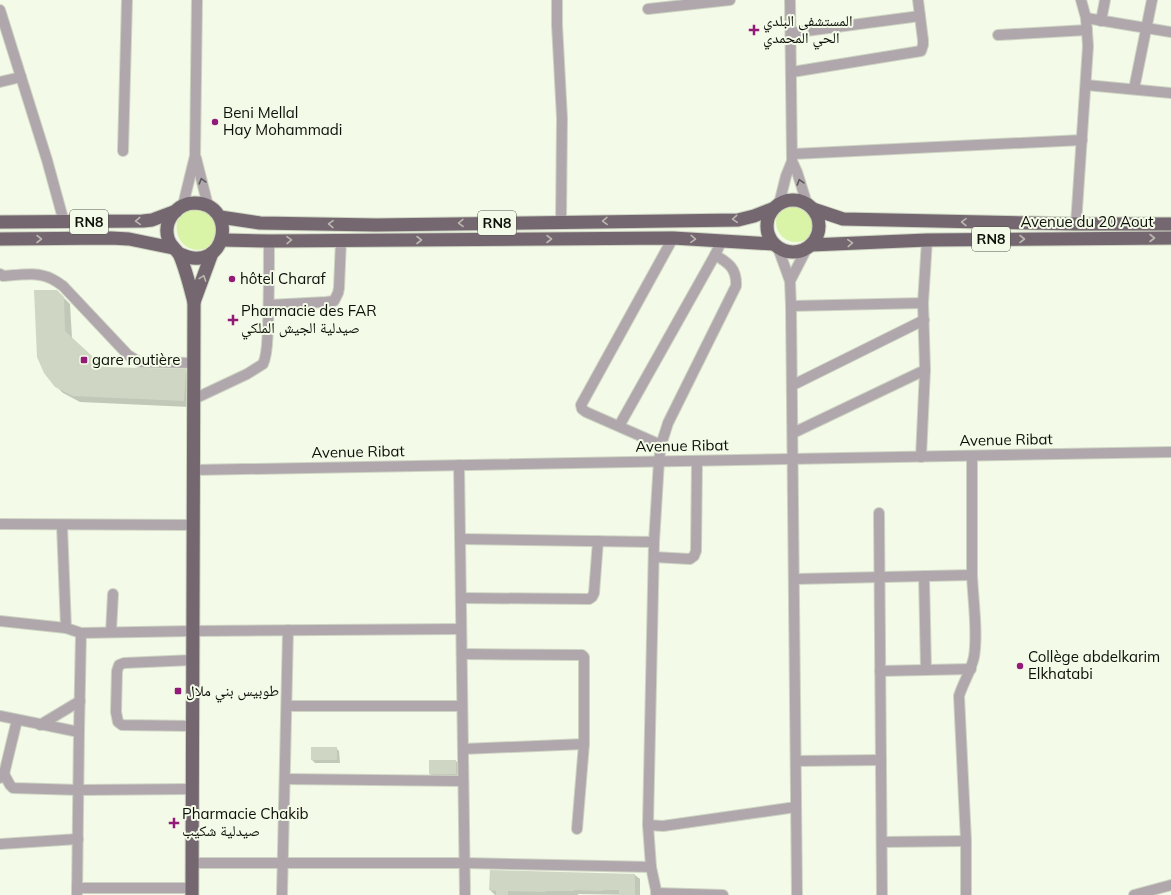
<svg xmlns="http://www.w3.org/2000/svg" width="1171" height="895" font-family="Mulish,'Noto Naskh Arabic',sans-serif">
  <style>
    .green { fill: #d9f3a7 }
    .shadow { fill: #0003 }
    .building { fill: #cfd6c4 }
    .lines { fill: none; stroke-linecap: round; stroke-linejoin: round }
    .minor-casing { stroke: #ced4c3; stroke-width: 12 }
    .major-casing { stroke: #ced4c3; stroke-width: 15 }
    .minor { stroke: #afa7ac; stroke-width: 10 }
    .major { stroke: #74676f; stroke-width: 13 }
    .oneway { stroke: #5e5b5a }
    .oneway2 { stroke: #bab8b1 }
    .poi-dot { fill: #931b78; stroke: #f3fae7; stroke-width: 1.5 }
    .labels { text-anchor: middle; stroke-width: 4; stroke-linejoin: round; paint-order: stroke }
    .shield { fill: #f3fae7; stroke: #52564c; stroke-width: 1 }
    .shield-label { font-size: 14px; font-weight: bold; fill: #0d0f09 }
    .poi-label { font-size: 15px; fill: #0d0f09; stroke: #f3fae7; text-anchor: start }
    .street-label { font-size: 15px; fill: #0d0f09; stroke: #f3fae7 }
  </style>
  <rect width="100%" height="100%" fill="#f3fae7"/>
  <g class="green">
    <circle cx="796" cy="222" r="20"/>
    <path d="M205,206L221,228L210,247C176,261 166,216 189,208C194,207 200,207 205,206Z"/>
  </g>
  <g class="shadow">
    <polygon points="57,291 70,304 72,338 103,368 185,370 192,377 190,407 80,402 63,393 56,386"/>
    <polygon points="312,748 336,748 339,751 340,763 315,763 312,760"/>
    <polygon points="456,761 459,764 459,777 433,777 430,774"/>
    <polygon points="635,875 640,879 640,895 578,894 578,895 495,895 490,890"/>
  </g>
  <g class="building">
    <polygon points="34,290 57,290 64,297 65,331 104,367 186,369 184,401 73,396 55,387 44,373 37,357"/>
    <rect x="311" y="747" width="26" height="13"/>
    <rect x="429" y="760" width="27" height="14"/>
    <polygon points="490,870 635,874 635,895 619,895 619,890 603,890 603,891 574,890 574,891 545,891 545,892 508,891 508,895 496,895 496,891 489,890"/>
  </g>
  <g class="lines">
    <defs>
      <g id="minor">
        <polyline points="557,0 557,25 562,118 561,222"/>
        <polyline points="648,9 730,0"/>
        <polyline points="0,10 47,160 64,222"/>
        <polyline points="1086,18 1171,32"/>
        <polyline points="1101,21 1105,0"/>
        <polyline points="791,33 920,16"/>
        <polyline points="998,35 1087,30"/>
        <polyline points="792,72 921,51 923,45 923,40 918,0"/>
        <polyline points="0,82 21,77"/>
        <polyline points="1086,85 1171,93"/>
        <polyline points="1134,89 1152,0"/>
        <polyline points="123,151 127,0"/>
        <polyline points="793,154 1082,140"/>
        <polyline points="196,158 208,206"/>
        <polyline points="792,161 797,172 807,204"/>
        <polyline points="779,204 786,176 792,161 790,0"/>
        <polyline points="183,205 195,156 197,0"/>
        <polyline points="1076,224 1088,46 1086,18 1081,0"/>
        <polyline points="778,248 790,281 791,306 797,895"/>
        <path d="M0,274L3,276C18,275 38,271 52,279C56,281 59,283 63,286L128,355L139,362L194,363"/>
        <polyline points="790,281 807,248"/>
        <polyline points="269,305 326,302 334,301 338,293 339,288 341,240"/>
        <polyline points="791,306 923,303"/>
        <polyline points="793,385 924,320"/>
        <path d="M194,399L247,374L263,364C268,353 267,339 268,327C269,298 269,270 269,241"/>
        <polyline points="619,426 715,255 722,240"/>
        <polyline points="793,433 925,370"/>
        <polyline points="661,445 586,412 582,409 581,405 673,238"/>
        <polyline points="921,457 925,370 923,303 927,240"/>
        <polyline points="459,465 465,895"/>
        <polyline points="194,470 1171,452"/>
        <polyline points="879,513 882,895"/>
        <polyline points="0,524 194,525"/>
        <polyline points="62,525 66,628 81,633"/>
        <polyline points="460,539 654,542"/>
        <polyline points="654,557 690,559 694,556 696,551 697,461"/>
        <polyline points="924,576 926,670"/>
        <polyline points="795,579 972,575"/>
        <polyline points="461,598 589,599 592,597 594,593 598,541"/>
        <polyline points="0,621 66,628"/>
        <polyline points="111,632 113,594"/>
        <polyline points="462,654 582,655 584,657 584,744 463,749"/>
        <polyline points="880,671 971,669"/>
        <polyline points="287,706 462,706"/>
        <polyline points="0,716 79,732 77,895"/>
        <polyline points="40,725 80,701"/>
        <polyline points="193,726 122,725 118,722 116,712 117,671 119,665 124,663 193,660"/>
        <polyline points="79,732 81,633 193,631 461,629"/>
        <polyline points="796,761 881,760"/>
        <polyline points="4,774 10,785 13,788 79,790 193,789"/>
        <polyline points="0,778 4,774 17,720"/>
        <polyline points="285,779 463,781"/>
        <polyline points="648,825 663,826 796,807"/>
        <polyline points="577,829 584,744"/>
        <polyline points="882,842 966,841"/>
        <polyline points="0,844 78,839"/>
        <polyline points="192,863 465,863 651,867"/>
        <polyline points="77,888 192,888"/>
        <polyline points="656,893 723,895"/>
        <polyline points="282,895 288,630"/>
        <path d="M657,895L651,867L648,825L654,542L659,461L661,445L668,423L736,286C737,269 729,263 715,255"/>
        <path d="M966,895V841L959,696C963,683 971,671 974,657C978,632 973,600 972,575C972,535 972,495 972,456"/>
        <polyline points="1134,895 1171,885"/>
      </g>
      <g id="major">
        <circle cx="793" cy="226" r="26"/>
        <polyline points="813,209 843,219 1076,224 1171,224"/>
        <polyline points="220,217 260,223 376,225 738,220 754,216 772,209"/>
        <polyline points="0,222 143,221 152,220 176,211"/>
        <polyline points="0,239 111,238 129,239 173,248"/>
        <polyline points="222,240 269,241 673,238 773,244"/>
        <polyline points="811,245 927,240 1171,238"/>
        <path d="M180,254C227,276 239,204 195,203C177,203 163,221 168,238C170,247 178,250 180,256C186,270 190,287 194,302L192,895"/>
        <polyline points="194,302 212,253"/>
      </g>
    </defs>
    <use href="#minor" class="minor-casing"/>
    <use href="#major" class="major-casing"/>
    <use href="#minor" class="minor"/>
    <use href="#major" class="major"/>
  </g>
  <defs><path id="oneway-chevron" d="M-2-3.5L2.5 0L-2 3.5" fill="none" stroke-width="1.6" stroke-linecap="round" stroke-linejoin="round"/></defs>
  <g class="oneway">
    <use href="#oneway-chevron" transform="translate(202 181) rotate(-105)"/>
    <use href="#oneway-chevron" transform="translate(800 182) rotate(-107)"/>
  </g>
  <g class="oneway2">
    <use href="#oneway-chevron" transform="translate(735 219) rotate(176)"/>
    <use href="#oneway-chevron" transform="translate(138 221) rotate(177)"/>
    <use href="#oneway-chevron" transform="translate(605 221) rotate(179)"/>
    <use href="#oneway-chevron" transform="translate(964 222) rotate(-179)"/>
    <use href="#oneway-chevron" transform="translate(461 223) rotate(179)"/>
    <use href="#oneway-chevron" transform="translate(331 224) rotate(-179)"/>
    <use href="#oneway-chevron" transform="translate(1152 238)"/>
    <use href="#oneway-chevron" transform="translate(39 239)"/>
    <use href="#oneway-chevron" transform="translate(549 239)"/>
    <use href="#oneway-chevron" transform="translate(693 239) rotate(3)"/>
    <use href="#oneway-chevron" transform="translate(1022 239)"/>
    <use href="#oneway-chevron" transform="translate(289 240) rotate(-1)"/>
    <use href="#oneway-chevron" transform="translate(419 240)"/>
    <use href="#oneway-chevron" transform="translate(850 243) rotate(-3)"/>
    <use href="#oneway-chevron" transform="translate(203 278) rotate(-70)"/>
  </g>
  <g class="poi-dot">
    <path d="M752 24h4v4h4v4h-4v4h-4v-4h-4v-4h4z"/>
    <circle cx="215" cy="122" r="4"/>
    <circle cx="232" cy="279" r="4"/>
    <path d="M231 314h4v4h4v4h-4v4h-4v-4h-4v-4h4z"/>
    <rect x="80" y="356" width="8" height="8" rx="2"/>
    <circle cx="1020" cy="666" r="4"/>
    <rect x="174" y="687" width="8" height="8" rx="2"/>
    <path d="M172 817h4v4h4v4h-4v4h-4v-4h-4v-4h4z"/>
  </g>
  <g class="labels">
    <g class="shield">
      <rect x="70" y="210" width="38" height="24" rx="3"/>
      <rect x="478" y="211" width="38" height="24" rx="3"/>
      <rect x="972" y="227" width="38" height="24" rx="3"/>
    </g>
    <g class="shield-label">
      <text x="89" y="227">RN8</text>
      <text x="497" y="228">RN8</text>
      <text x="991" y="244">RN8</text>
    </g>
    <g class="poi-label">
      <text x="763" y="26">المستشفى البلدي<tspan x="763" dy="17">الحي المحمدي</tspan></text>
      <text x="223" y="118">Beni Mellal<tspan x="223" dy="17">Hay Mohammadi</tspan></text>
      <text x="240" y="284">hôtel Charaf</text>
      <text x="241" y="316">Pharmacie des FAR<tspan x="241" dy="17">صيدلية الجيش الملكي</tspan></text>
      <text x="92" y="365">gare routière</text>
      <text x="1028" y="662">Collège abdelkarim<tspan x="1028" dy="17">Elkhatabi</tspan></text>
      <text x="186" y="696">طوبيس بني ملال</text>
      <text x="182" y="819">Pharmacie Chakib<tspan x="182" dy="17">صيدلية شكيب</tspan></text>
    </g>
    <g class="street-label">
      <text x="1087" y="227">Avenue du 20 Aout</text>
      <text transform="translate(1006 440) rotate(-1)" y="5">Avenue Ribat</text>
      <text transform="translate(682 446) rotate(-1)" y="5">Avenue Ribat</text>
      <text transform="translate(358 452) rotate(-1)" y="5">Avenue Ribat</text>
    </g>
  </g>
</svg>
